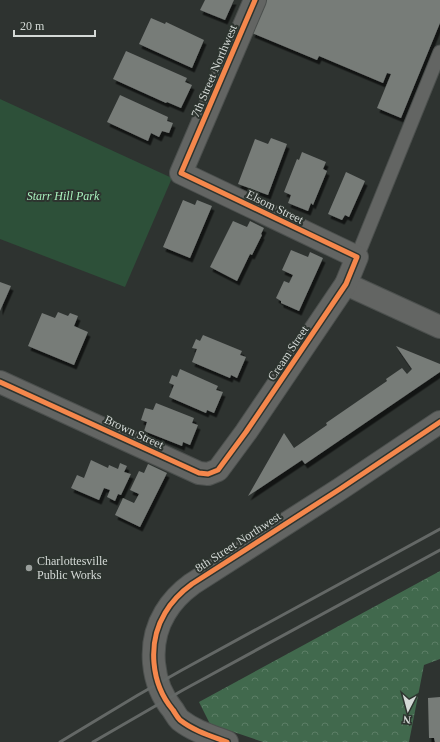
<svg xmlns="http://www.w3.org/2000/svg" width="440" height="742" font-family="Georgia,serif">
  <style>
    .forest { fill: url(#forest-crowns) }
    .park { fill: #2d5039 }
    .building { fill: #777b78; filter: url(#shadow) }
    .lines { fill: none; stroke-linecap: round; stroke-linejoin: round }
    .lane-casing { stroke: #4c504e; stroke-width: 15 }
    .street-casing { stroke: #4c504e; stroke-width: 24 }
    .lane { stroke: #636563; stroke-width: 13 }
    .street { stroke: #636563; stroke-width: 22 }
    .rail { stroke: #646866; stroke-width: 3 }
    .cycleway-casing { stroke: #2d342f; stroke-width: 8 }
    .cycleway { stroke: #f5874c; stroke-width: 5 }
    .poi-dot { fill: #9a9f9c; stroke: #2d342f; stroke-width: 1.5 }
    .labels { text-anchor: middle; stroke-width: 4; stroke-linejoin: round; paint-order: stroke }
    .street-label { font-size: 12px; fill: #d4d9d6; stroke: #2d342f }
    .park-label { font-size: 12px; font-style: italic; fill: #a9f1be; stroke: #2d342f }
    .poi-label { font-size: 12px; fill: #d4d9d6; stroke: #2d342f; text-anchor: start }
  </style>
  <defs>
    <pattern id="forest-crowns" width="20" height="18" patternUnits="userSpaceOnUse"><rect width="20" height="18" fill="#41694d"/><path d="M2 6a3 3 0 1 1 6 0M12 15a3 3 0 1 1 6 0" fill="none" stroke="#5c7e66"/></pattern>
    <filter id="shadow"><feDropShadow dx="2.5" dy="4.5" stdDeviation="0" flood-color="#0009"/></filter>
  </defs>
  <rect width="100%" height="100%" fill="#2e3330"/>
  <polygon class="forest" points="440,571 440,659 424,665 409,742 263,742 210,724 199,702"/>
  <polygon class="park" points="0,99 172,178 125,287 0,239"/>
  <g class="building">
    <polygon points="205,0 234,0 225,20 200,10"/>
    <polygon points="266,0 440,0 440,23 401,118 377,108 391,74 387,73 383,83 319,56 317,60 252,33"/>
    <polygon points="151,18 165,24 166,22 204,40 192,68 139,44"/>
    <polygon points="126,51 187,78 185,82 192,85 181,108 167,102 166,103 113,79"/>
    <polygon points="120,95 168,117 167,121 173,123 169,133 162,131 159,137 151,133 148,141 107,122"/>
    <polygon points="271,138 287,144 268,195 238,184 255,139 268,144"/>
    <polygon points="302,152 326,162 323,169 327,171 313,205 311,203 308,211 288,203 291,195 284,192 297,159 299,160"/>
    <polygon points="346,172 365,181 349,217 345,215 342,220 328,214"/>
    <polygon points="183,200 195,205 197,200 212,206 190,258 163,247"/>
    <polygon points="233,221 247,227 250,221 264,228 261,234 262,235 252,255 250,254 237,281 210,267"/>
    <polygon points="291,250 308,257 310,252 323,258 299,311 281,303 281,301 276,298 284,281 289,283 293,275 282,270"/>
    <polygon points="0,282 11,286 0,311"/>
    <polygon points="58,312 68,316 70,313 78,316 74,326 88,332 74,365 28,346 42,313 55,318"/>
    <polygon points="203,335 242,351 240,355 246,357 237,378 231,375 230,378 192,362 197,349 192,348 196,339 200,341"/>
    <polygon points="396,346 440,364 440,372 305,464 302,460 248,496 284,433 294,448 327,425 326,423 387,381 386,379 402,368 407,374 412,369"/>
    <polygon points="180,369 218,386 216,390 223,392 214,413 207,410 206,413 169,397 174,385 169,383 172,375 177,377"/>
    <polygon points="156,403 194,418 192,423 198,425 190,445 183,442 182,446 144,431 147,422 141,420 145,408 153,410"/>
    <polygon points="91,460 108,468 109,465 118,469 120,463 127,466 124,472 131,474 121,495 118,494 115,501 107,497 110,490 104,488 99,500 71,488 77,475 84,478"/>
    <polygon points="148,464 167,473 140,527 115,515 123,498 134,503 139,494 130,490 139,471 144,473"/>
    <polygon points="440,697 440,742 435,742 434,738 429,738 428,698"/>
  </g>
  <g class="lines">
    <defs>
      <polyline id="lane" points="357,257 440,52"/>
      <g id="street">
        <polyline points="346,284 440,327"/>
        <polyline points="0,382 199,473 208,474 218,470 246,432 346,284 357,257 181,173 255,0"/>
        <path d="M227,742C211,736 194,731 180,720C177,717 175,713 173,710C151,684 147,643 165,613C172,601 181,592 192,584L340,489L440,422"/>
      </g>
    </defs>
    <use href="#lane" class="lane-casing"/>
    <use href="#street" class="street-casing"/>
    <use href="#lane" class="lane"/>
    <use href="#street" class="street"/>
    <g class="rail">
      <polyline points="60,742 138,695 182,670 440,529"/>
      <polyline points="93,742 183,690 440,550"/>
    </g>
    <defs>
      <g id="cycleway">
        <polyline points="0,382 199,473 208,474 218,470 246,432 346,284 357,257 181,173 255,0"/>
        <path d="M227,742C211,736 194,731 180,720C177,717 175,713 173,710C151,684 147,643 165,613C172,601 181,592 192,584L340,489L440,422"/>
      </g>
    </defs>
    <use href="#cycleway" class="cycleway-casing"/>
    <use href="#cycleway" class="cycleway"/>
  </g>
  <circle class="poi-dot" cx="29" cy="568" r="4"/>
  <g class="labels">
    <g class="street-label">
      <text transform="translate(214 71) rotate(-67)" y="4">7th Street Northwest</text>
      <text transform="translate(275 207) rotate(26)" y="4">Elsom Street</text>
      <text transform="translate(288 353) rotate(-56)" y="4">Cream Street</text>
      <text transform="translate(134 432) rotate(25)" y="4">Brown Street</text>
      <text transform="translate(238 542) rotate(-33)" y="4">8th Street Northwest</text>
    </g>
    <g class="park-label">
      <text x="63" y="200">Starr Hill Park</text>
    </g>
    <g class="poi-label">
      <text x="37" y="565">Charlottesville<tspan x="37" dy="14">Public Works</tspan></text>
    </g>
  </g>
  <g transform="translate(408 710) rotate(186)" stroke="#2d342f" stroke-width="3" paint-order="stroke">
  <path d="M0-3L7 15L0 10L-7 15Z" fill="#d4d9d6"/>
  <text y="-6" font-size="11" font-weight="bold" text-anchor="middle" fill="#d4d9d6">N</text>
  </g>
  <path d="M14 30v6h81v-6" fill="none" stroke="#d4d9d6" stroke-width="2"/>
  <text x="20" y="30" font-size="12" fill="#d4d9d6" stroke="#2d342f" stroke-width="3" paint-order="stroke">20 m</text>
</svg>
